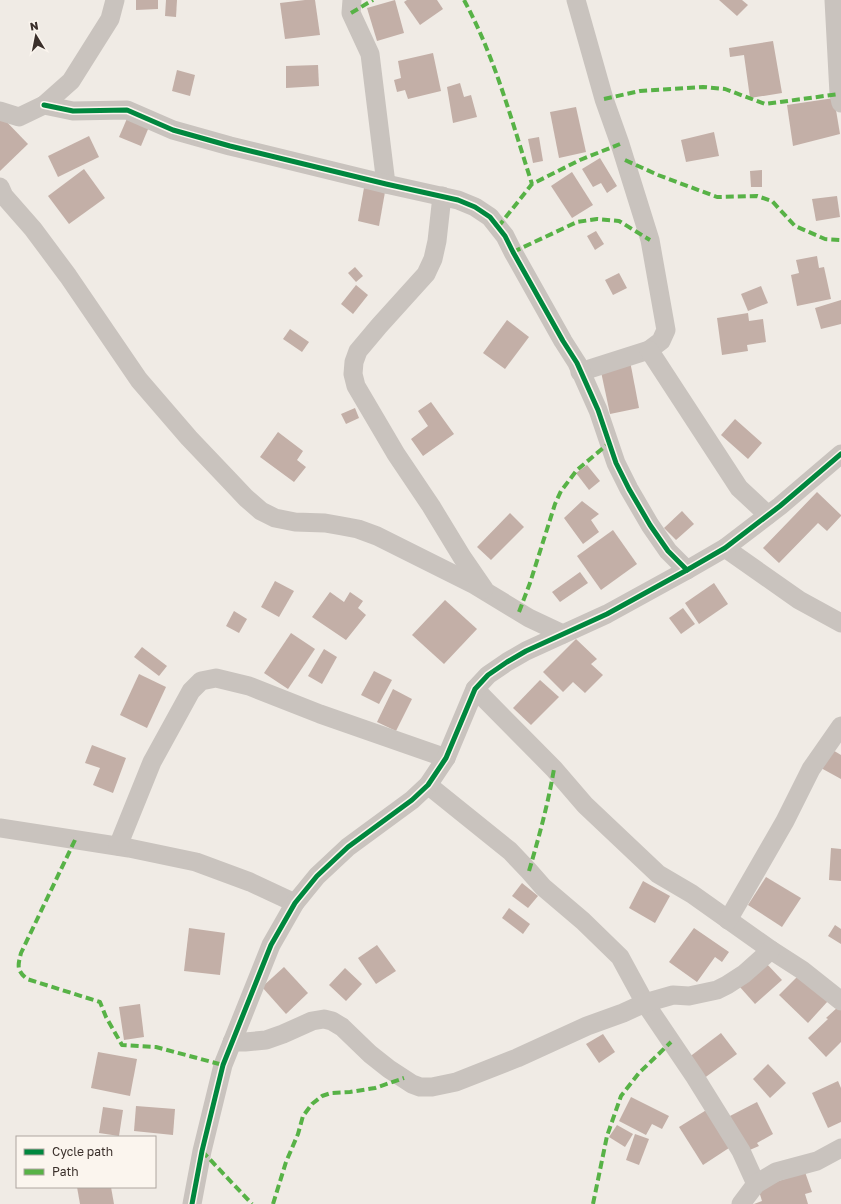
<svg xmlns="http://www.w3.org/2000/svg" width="841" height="1204" font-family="'Golos Text',sans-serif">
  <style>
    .building { fill: #c3afa7 }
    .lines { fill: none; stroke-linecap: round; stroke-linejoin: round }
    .street { stroke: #c9c3be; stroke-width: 19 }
    .quiet { stroke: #57b246; stroke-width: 4; stroke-dasharray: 8 4; stroke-linecap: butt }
    .cycleway-casing { stroke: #fbf5ee; stroke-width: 8 }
    .cycleway { stroke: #00873e; stroke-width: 5 }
  </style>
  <rect width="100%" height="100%" fill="#f0ebe5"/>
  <g class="building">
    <polygon points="136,0 158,0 158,9 136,10"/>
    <polygon points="166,0 177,0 176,17 165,16"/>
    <polygon points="305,0 315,0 320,35 285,39 280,3"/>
    <polygon points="395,0 404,33 377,41 367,8"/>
    <polygon points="407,0 437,0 443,9 420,25 404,2"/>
    <polygon points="719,0 742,0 748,5 737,16"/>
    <polygon points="773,41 782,93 750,98 744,55 730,57 729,48"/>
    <polygon points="433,53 441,91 408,99 405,90 397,92 394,80 401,78 398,61"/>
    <polygon points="318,65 319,86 286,88 286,66"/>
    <polygon points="177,70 195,75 190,96 172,91"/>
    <polygon points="460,83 464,97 471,95 477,117 453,123 447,87"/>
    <polygon points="834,98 840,134 793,146 787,105"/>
    <polygon points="576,107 586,152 559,158 550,112"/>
    <polygon points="129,114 151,122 141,146 119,137"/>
    <polygon points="0,115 28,144 0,171"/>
    <polygon points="714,132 719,156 686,162 681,140"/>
    <polygon points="89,136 99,157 58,177 48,156"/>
    <polygon points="539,137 543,161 533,163 528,139"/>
    <polygon points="600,158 617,186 607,193 601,183 593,187 582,169"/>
    <polygon points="84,169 105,198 69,224 48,196"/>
    <polygon points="762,170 762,187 751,187 750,171"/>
    <polygon points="572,172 593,205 572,218 551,186"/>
    <polygon points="364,188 385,192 379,226 358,221"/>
    <polygon points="837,196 840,217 816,221 812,199"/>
    <polygon points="596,231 604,244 595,250 587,236"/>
    <polygon points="817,256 819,268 824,267 831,299 797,306 791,275 799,273 796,260"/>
    <polygon points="355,267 363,276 356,282 348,273"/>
    <polygon points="619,273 627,288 613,295 605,280"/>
    <polygon points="356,285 368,295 353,314 341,304"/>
    <polygon points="761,286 768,303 748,311 741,294"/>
    <polygon points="841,300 841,324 821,329 815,308"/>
    <polygon points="748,313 749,321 763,319 766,342 747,345 748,351 722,355 717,318"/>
    <polygon points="507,320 529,337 505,369 483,353"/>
    <polygon points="290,329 309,342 302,352 283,339"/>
    <polygon points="630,361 639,408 610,414 600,367"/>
    <polygon points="431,402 454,434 423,456 411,439 428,426 418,411"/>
    <polygon points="355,408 359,418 346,424 341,414"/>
    <polygon points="735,419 762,443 748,459 721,435"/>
    <polygon points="278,432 303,451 297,460 306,467 294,482 260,457"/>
    <polygon points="587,465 600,481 589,490 576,473"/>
    <polygon points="817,492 841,515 841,516 827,531 818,523 779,563 763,548"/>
    <polygon points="582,501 599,514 591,520 599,532 583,544 564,518"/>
    <polygon points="682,511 694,524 676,540 664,528"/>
    <polygon points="510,513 524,527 491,560 477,547"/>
    <polygon points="613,530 637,564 601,590 577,556"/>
    <polygon points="580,572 588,583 560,602 552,592"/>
    <polygon points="275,581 294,591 279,617 261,607"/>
    <polygon points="714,583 728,604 699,624 685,603"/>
    <polygon points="330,592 344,602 350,592 363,601 358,608 366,615 346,640 312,617"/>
    <polygon points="445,600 477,629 444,664 412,635"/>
    <polygon points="683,608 695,624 681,634 669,618"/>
    <polygon points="234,611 247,619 239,633 226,626"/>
    <polygon points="291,633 315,649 288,689 264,673"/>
    <polygon points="576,639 597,659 591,664 603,675 585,693 573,682 563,692 543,672"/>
    <polygon points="142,647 167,666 159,676 134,657"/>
    <polygon points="324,649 337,657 322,684 308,676"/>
    <polygon points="374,671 392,680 379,704 361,695"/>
    <polygon points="139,674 166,687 147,728 120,715"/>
    <polygon points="540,680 559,697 531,725 513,708"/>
    <polygon points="393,689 412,699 396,731 377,722"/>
    <polygon points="92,745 126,758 113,793 93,785 100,768 85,763"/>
    <polygon points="831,749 841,755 841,779 821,768"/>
    <polygon points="831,848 841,849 841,881 829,880"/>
    <polygon points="766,877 801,898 782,927 748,905"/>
    <polygon points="643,881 670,896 655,923 629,908"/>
    <polygon points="522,883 538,896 528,908 512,896"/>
    <polygon points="509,908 530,924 523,934 502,918"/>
    <polygon points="835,925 841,929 841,944 828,936"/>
    <polygon points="189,928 225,933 220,975 184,971"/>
    <polygon points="694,928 729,952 722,962 715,957 697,982 669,962"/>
    <polygon points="377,945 396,971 376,984 358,958"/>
    <polygon points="765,962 782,980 755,1004 739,986"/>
    <polygon points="284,967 308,993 286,1014 262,987"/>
    <polygon points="345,968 362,984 346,1001 329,985"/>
    <polygon points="800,974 828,1001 808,1023 779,995"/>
    <polygon points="140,1004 144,1037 124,1040 119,1007"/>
    <polygon points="839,1006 841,1008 841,1042 826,1057 808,1038 828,1019 826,1018"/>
    <polygon points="721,1033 737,1054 703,1079 688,1058"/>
    <polygon points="603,1034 615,1052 599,1063 586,1044"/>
    <polygon points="98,1052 137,1059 130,1096 91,1088"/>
    <polygon points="768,1064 786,1083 770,1098 753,1079"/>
    <polygon points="838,1081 841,1088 841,1122 828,1128 812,1093"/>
    <polygon points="631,1097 669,1116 662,1129 652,1124 646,1135 619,1121"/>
    <polygon points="757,1102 773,1134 757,1143 759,1146 745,1152 728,1117"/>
    <polygon points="136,1106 175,1109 173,1135 134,1131"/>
    <polygon points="103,1107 123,1110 119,1136 99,1133"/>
    <polygon points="708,1109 732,1146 703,1165 679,1127"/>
    <polygon points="617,1125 633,1134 625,1147 609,1137"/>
    <polygon points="635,1134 649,1139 639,1165 626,1160"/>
    <polygon points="805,1172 812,1192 805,1194 808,1204 754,1204 762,1201 758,1188"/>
    <polygon points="77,1187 111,1187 114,1204 80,1204"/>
  </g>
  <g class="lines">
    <g class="street">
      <polyline points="352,0 351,13 370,54 386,184"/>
      <polyline points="576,0 604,99 620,144 650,240 666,330 661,341 649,350 580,372"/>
      <polyline points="834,0 839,94 841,103"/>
      <polyline points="44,105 73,111 127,110 173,130 230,146 386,184 458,200 475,207 490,217 505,236 513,252 563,341 577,363 598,410 616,463 629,489 650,525 668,551 687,570"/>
      <polyline points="0,111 19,117 44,105 71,81 110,19 115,0"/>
      <polyline points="0,187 4,196 33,229 68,276 139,380 189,438 229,480 246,498 261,511 275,518 295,522 325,523 342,526 358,529 377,536 473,584 529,618 563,634"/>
      <polyline points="442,196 437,241 433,259 426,274 379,326 358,351 354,362 353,374 356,386 396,454 431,506 462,557 484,589"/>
      <polyline points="649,350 739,488 768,515"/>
      <polyline points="725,548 799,600 841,623"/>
      <polyline points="475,689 554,769 585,805 658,874 692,894 771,950 802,970 841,1001"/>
      <polyline points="428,785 510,851 529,871 543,887 583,921 620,957 645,1003 695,1077 741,1151 756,1184"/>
      <polyline points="0,828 129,848 196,862 250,882 295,903"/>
      <polyline points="118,846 152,762 191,691 201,681 216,678 249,686 320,714 446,758"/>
      <polyline points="728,920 785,821 811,769 841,726"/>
      <polyline points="232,1042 245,1042 266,1040 283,1034 312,1021 324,1019 332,1021 342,1027 370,1054 389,1069 412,1084 420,1087 432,1087 456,1082 517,1058 587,1026 623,1013 645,1003 673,995 689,996 717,990 727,985 744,974 771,950"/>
      <polyline points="192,1204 202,1151 223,1065 271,945 295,903 317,876 348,847 412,800 428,785 446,758 475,689 488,675 507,662 526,651 607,614 687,570 725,548 780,506 841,454"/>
      <polyline points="741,1204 756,1184 776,1172 817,1161 841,1148"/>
    </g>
    <g class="quiet">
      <path d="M464,0C495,57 512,122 532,184"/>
      <polyline points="351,13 373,0"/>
      <polyline points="604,99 640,91 703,87 725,89 765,104 839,94"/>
      <polyline points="625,160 658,175 717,197 757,196 772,201 795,226 825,239 841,240"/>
      <polyline points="498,227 532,184 580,160 620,144"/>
      <polyline points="513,252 577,222 597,219 619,221 650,240"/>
      <polyline points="519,612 530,583 555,504 561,491 577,470 609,443"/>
      <path d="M75,840L21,953C18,965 16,970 27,979L100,1002L106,1017L122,1045L156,1047L223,1065"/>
      <path d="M529,871C539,837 548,804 554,769"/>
      <polyline points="202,1151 252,1204"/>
      <polyline points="273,1204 286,1162 298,1134 303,1116 312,1104 322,1096 331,1093 350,1092 375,1088 404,1078"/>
      <polyline points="593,1204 607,1136 621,1096 639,1073 671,1042"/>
    </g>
    <defs>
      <g id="cycleway">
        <polyline points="44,105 73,111 127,110 173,130 230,146 386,184 458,200 475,207 490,217 505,236 513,252 563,341 577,363 598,410 616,463 629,489 650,525 668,551 687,570"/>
        <polyline points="192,1204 202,1151 223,1065 271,945 295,903 317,876 348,847 412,800 428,785 446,758 475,689 488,675 507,662 526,651 607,614 687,570 725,548 780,506 841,454"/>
      </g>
    </defs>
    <use href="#cycleway" class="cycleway-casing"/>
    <use href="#cycleway" class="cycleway"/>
  </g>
  <rect x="16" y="1136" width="140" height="52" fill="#fbf5ee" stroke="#aea6a0"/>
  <rect x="24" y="1149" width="20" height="6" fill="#00873e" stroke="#aea6a0"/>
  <text x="52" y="1156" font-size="12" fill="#3b302b">Cycle path</text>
  <rect x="24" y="1169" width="20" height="6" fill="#57b246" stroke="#aea6a0"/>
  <text x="52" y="1176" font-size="12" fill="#3b302b">Path</text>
  <g transform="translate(36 36) rotate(350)" stroke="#fbf5ee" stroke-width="3" paint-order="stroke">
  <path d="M0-3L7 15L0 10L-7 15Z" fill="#3b302b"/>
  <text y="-6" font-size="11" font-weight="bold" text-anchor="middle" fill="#3b302b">N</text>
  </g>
</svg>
